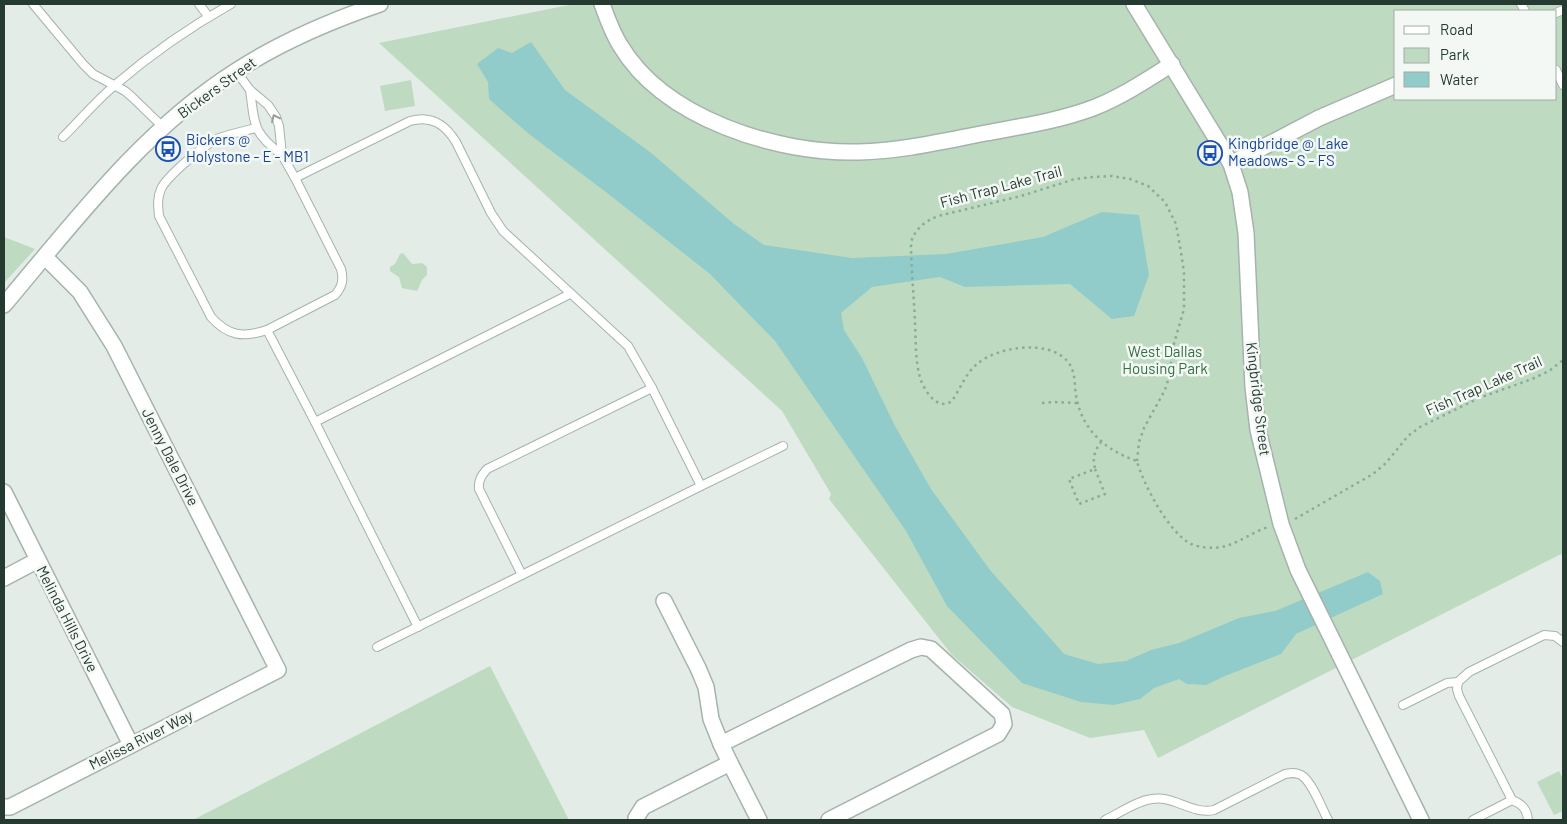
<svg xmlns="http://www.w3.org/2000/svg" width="1567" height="824" font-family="Barlow,sans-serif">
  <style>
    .green { fill: #bedbc1; fill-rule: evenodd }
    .water { fill: #91cbca }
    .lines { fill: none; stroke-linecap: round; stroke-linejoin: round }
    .service-casing { stroke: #a6b3ac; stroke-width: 10 }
    .minor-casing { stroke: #a6b3ac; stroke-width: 18 }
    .tertiary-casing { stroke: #a6b3ac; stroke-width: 18 }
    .path { stroke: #87ac9a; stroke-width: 2.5; stroke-dasharray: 2.5 4; stroke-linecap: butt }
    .service { stroke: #fff; stroke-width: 8 }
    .minor { stroke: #fff; stroke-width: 15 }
    .tertiary { stroke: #fff; stroke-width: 15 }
    .oneway { stroke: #929d98 }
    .labels { text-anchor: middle; stroke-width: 5; stroke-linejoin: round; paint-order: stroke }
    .street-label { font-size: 15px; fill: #253b31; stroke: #f4f8f5 }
    .transit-label { font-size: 15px; fill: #164399; stroke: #f4f8f5; text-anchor: start }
    .park-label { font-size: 15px; fill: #326f3f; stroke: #f4f8f5 }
  </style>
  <rect width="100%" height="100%" fill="#e3ece6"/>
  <g class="green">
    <path d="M574,4H1563V558L1561,554L1158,758L1144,730L1090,738L1012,707L952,655L829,499L831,494L782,411L379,43ZM1396,11H1556V99H1396Z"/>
    <polygon points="411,80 415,106 385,111 380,86"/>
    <polygon points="4,237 35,249 4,283"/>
    <polygon points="403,253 412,264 422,263 427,267 427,275 422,280 417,291 402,288 399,277 390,271 390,267 395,264 400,254"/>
    <polygon points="490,666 569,820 193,820"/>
    <polygon points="1559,771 1563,779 1563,811 1554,815 1537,782"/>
  </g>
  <polygon class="water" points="531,42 565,90 650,152 734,224 764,245 852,258 946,254 1043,237 1102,212 1139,215 1149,275 1134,316 1112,319 1070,284 965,287 940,277 872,287 841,313 844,330 862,358 895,426 931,489 990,570 1064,654 1098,664 1126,661 1151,650 1179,643 1239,618 1275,611 1368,572 1380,581 1383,594 1296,634 1281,654 1225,676 1206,685 1187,684 1179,679 1154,688 1140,699 1114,705 1081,702 1022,683 947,606 906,531 775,341 710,274 611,196 529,134 489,99 488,82 477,64 498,48 512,53"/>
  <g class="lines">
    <defs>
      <g id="service">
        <polyline points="33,4 83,64 93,74 125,91 132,97 163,127"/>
        <polyline points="199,4 208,16"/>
        <polyline points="1521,4 1525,11"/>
        <polyline points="1556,13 1563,10"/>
        <polyline points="1556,70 1563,85"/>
        <path d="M236,71L250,90L268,105L276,117L279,126L282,155L295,178L410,121C431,115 445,124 456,142L491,213L503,231L628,346L652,388L701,486L377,647"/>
        <path d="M250,90C255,125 252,132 282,155"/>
        <path d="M256,128C244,131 231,134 219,138C205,144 167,176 161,189C157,198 158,206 159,216L211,317C228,336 243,338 267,330"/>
        <path d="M63,137C80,120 96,101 115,85C150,55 190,27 231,4"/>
        <path d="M295,178L341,269C344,280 342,287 335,295L267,330L315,422L418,627"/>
        <polyline points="315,422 570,294"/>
        <polyline points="701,486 783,446"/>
        <path d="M522,575L479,489C478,480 482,475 487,469L652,388"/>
        <polyline points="1403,705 1447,683 1458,682"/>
        <path d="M1105,820C1120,813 1136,801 1152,799C1173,795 1193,815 1214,810L1285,774C1291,773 1295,772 1301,775C1312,781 1322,809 1328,820"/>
        <polyline points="1473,820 1512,800"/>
        <path d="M1528,820C1527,809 1522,804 1512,800L1459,696L1457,689L1458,682L1469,672L1544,635L1555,636L1563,642"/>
      </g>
      <g id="minor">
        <path d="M602,4C607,18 612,32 620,45C664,119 777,154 859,152C902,151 944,141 986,133C1022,126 1058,121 1093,108C1121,97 1147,80 1172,64"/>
        <polyline points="1231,164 1319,118 1396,85"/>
        <polyline points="4,492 131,745"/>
        <polyline points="4,578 38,560"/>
        <polyline points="664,601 698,668 706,687 711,719 721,744"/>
        <polyline points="730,763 721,744 911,650 921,647 931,649 1002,714 1004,724 998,734 829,820"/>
        <polyline points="4,807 10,807 278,670 114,346 80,292 45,257"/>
        <polyline points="636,820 636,818 643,807 730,763 759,820"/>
      </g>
      <g id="tertiary">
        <polyline points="1134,4 1219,143 1231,164 1240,192 1246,233 1253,387 1258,430 1281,524 1298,570 1421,820"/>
        <path d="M4,305C74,222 143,130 236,71C281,42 330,21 380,4"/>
      </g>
    </defs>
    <use href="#service" class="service-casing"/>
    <use href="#minor" class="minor-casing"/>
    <use href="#tertiary" class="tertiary-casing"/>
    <g class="path">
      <polyline points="1042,403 1053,402 1077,403"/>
      <path d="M1137,461L1139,442L1144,428L1165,390L1169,377L1173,347L1184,309V273L1181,252L1176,224L1165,202L1148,186L1130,179L1112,176L1093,177L1075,179L1021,196L938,216C924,222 916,228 911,242C911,269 914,296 915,323C916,341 915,360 920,377C923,389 937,412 952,401C960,389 966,373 977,364C998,346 1050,339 1068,362C1076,372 1074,384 1076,395C1081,429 1106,451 1137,461C1143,484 1169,533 1191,544C1200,548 1216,549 1226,546C1240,542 1253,532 1268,527"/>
      <path d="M1095,468C1092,458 1095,450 1101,442"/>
      <polygon points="1095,469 1105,494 1079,504 1069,479"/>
      <polyline points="1295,519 1373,474 1386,463 1408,436 1420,427 1479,398 1532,379 1549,371 1563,360"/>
    </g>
    <use href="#service" class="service"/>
    <use href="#minor" class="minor"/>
    <use href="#tertiary" class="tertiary"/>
  </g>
  <defs><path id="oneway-chevron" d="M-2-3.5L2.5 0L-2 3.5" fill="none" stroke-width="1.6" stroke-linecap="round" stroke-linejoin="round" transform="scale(1.25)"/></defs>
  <use class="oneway" href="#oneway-chevron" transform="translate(275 118) rotate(-115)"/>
  <defs>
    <symbol id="bus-ring" viewBox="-11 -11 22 22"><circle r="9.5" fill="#f4f8f5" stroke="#1a4fb4" stroke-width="1.5"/><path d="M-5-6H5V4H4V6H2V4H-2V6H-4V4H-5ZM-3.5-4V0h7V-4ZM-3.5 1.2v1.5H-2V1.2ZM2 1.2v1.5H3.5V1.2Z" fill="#1a4fb4"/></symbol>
  </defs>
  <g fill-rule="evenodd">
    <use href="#bus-ring" x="154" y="135" width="28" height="28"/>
    <use href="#bus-ring" x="1196" y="139" width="28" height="28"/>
  </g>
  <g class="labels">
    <g class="street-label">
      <text transform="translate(217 88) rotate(-36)" y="5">Bickers Street</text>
      <text transform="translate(1001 187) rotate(-15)" y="5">Fish Trap Lake Trail</text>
      <text transform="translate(1484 386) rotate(-24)" y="5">Fish Trap Lake Trail</text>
      <text transform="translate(1258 399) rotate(83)" y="5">Kingbridge Street</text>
      <text transform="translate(170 457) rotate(63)" y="5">Jenny Dale Drive</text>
      <text transform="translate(67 619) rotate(63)" y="5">Melinda Hills Drive</text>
      <text transform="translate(141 740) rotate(-27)" y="5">Melissa River Way</text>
    </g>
    <g class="transit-label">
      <text x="186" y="145">Bickers @<tspan x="186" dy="17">Holystone - E - MB1</tspan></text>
      <text x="1228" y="149">Kingbridge @ Lake<tspan x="1228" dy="17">Meadows- S - FS</tspan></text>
    </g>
    <g class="park-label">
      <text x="1165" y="357">West Dallas<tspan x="1165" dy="17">Housing Park</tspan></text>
    </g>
  </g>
  <rect width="1567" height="824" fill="none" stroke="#253b31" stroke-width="10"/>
  <rect x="1394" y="10" width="162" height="90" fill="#f4f8f5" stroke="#a1aca7"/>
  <rect x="1404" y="26" width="25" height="8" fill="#ffffff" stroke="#a1aca7"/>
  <text x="1440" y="35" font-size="15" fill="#253b31">Road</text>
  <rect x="1404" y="48" width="25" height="15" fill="#bedbc1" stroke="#a1aca7"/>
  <text x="1440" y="60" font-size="15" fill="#253b31">Park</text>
  <rect x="1404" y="72" width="25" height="15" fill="#91cbca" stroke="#a1aca7"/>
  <text x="1440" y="85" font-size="15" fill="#253b31">Water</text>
</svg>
